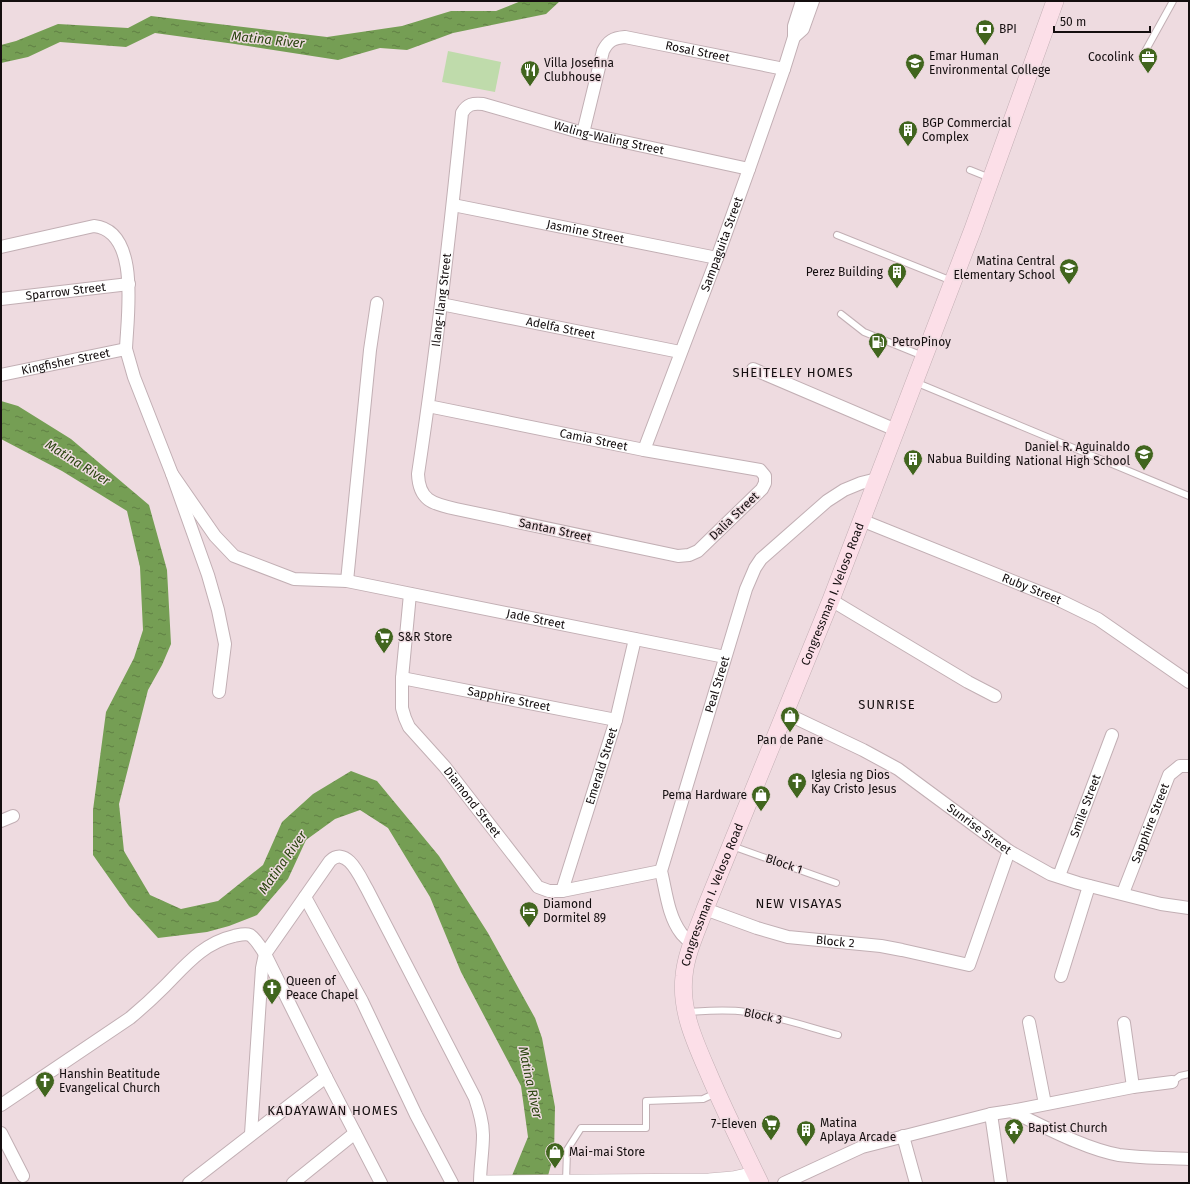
<svg xmlns="http://www.w3.org/2000/svg" width="1190" height="1184" font-family="'Fira Sans',sans-serif">
  <style>
    .pitch { fill: #bfdbab }
    .water { fill: url(#water-ripples) }
    .lines { fill: none; stroke-linecap: round; stroke-linejoin: round }
    .service-casing { stroke: #c2afb4; stroke-width: 8 }
    .minor-casing { stroke: #c2afb4; stroke-width: 14 }
    .tertiary-casing { stroke: #c2afb4; stroke-width: 16 }
    .secondary-casing { stroke: #c2afb4; stroke-width: 18 }
    .service { stroke: #fff; stroke-width: 6 }
    .minor { stroke: #fff; stroke-width: 12 }
    .tertiary { stroke: #fff; stroke-width: 15 }
    .secondary { stroke: #fcdfe8; stroke-width: 17 }
    .labels { text-anchor: middle; stroke-width: 3; stroke-linejoin: round; paint-order: stroke }
    .poi-label { font-size: 12px; fill: #140e0f; stroke: #eedbe0; text-anchor: start }
    .street-label { font-size: 12px; fill: #140e0f; stroke: #eedbe0 }
    .water-label { font-size: 13px; font-style: italic; fill: #2a450f; stroke: #eedbe0 }
    .neighbourhood-label { font-size: 13px; letter-spacing: 1px; fill: #140e0f; stroke: #eedbe0 }
  </style>
  <defs>
    <pattern id="water-ripples" width="26" height="14" patternUnits="userSpaceOnUse"><rect width="26" height="14" fill="#759e54"/><path d="M2 4q2-2 4 0t4 0M15 11q2-2 4 0t4 0" fill="none" stroke="#5f7f44"/></pattern>
  </defs>
  <rect width="100%" height="100%" fill="#eedbe0"/>
  <polygon class="pitch" points="448,51 501,62 495,92 442,82"/>
  <g class="water">
    <polygon points="521,1 560,1 546,14 453,33 407,50 380,48 338,60 235,44 155,33 126,47 60,42 28,57 1,63 1,45 16,41 58,24 128,28 151,16 327,37 402,26 451,11 496,11"/>
    <polygon points="1,401 18,406 71,439 149,505 167,570 171,644 162,665 148,690 119,804 124,851 150,895 181,909 218,901 263,865 282,822 313,794 351,771 377,781 439,856 488,933 535,1018 542,1038 555,1107 554,1154 546,1183 509,1183 528,1137 521,1086 461,972 430,897 388,828 360,810 335,819 306,840 288,879 257,915 229,926 207,932 158,938 129,906 93,855 93,810 106,712 134,658 143,630 140,567 127,511 62,471 1,439"/>
  </g>
  <g class="lines">
    <defs>
      <g id="service">
        <polyline points="1142,57 1173,1"/>
        <polyline points="970,170 990,178"/>
        <polyline points="837,235 952,281"/>
        <polyline points="841,314 864,332 923,356"/>
        <polyline points="915,382 1189,496"/>
        <polyline points="732,846 836,883"/>
        <path d="M687,1012C706,1011 726,1009 746,1012C777,1016 808,1027 838,1035"/>
        <polyline points="1172,1082 1180,1076 1189,1074"/>
        <polyline points="566,1182 567,1150 581,1128 646,1128 646,1101 703,1099 716,1093"/>
      </g>
      <g id="minor">
        <polyline points="794,37 803,29 813,1"/>
        <path id="s1" d="M583,133L603,51C608,41 613,38 625,37L784,69"/>
        <path id="s2" d="M453,205L717,258"/>
        <path d="M1,247L94,226C141,231 127,317 126,349"/>
        <path id="s3" d="M1,299L129,284"/>
        <path id="s4" d="M441,304L680,352"/>
        <polyline points="753,369 896,430"/>
        <path id="s5" d="M1,375L126,349L134,377L172,474L208,575L218,610L225,644L219,692"/>
        <path id="s6" d="M428,406L644,450L760,470L765,476V483L762,489L698,551L689,555L678,556L456,509C432,504 419,500 418,474C436,354 450,234 462,113C467,104 473,103 483,104L583,133L749,169"/>
        <path id="s7" d="M644,450L717,258L749,169L784,69L794,37V26L802,1"/>
        <path id="s8" d="M172,474L215,536L234,556L294,579L347,581L725,657"/>
        <path id="s9" d="M861,520L1057,599L1098,619L1189,682"/>
        <polyline points="347,581 370,350 377,303"/>
        <path id="s10" d="M410,594L402,678V708L405,718L409,727L445,767L538,887L549,891H562L661,871"/>
        <polyline points="831,600 968,682 995,696"/>
        <path id="s11" d="M402,678L616,720"/>
        <path id="s12" d="M785,713L863,750L898,769L1009,851L1050,874L1078,883L1161,904L1189,908"/>
        <polyline points="1,821 13,816"/>
        <path id="s13" d="M1059,876L1112,735"/>
        <path id="s14" d="M562,891L616,720L635,639"/>
        <path id="s15" d="M1123,893L1169,775L1180,766H1189"/>
        <polyline points="305,897 362,1001 416,1115 452,1183"/>
        <path id="s16" d="M705,909L757,928L788,937L881,946L902,950L969,965L1009,851"/>
        <path id="s17" d="M692,944C688,940 684,937 681,933C668,916 666,891 661,871L746,589L755,568L761,559L827,501L844,490L861,483L877,479"/>
        <polyline points="1061,976 1089,886"/>
        <polyline points="1029,1022 1045,1104"/>
        <polyline points="1124,1023 1133,1087"/>
        <path d="M1,1105L130,1018C142,1008 153,998 164,987C185,966 203,943 234,936C239,935 245,933 250,935C256,939 261,948 265,954L326,1077L381,1183"/>
        <path d="M1011,1111C1043,1126 1085,1149 1119,1155C1142,1158 1166,1158 1189,1159"/>
        <polyline points="991,1114 1001,1183"/>
        <polyline points="1,1133 23,1176"/>
        <path d="M251,1134L261,983L262,968L265,954L330,861C347,845 360,877 367,889L475,1098C479,1110 483,1122 483,1135C483,1151 480,1167 480,1183"/>
        <polyline points="903,1136 916,1183"/>
        <polyline points="189,1183 326,1077"/>
        <polyline points="293,1183 355,1133"/>
        <polyline points="784,1183 862,1147 991,1114 1011,1111 1133,1087 1172,1082"/>
      </g>
      <polyline id="tertiary" points="486,1183 709,1181 733,1179 755,1174"/>
      <g id="secondary">
        <path id="s18" d="M760,1183C742,1146 724,1110 708,1072C695,1042 680,1010 684,976C686,953 697,931 705,909L831,600L973,229L1055,1"/>
      </g>
    </defs>
    <use href="#service" class="service-casing"/>
    <use href="#minor" class="minor-casing"/>
    <use href="#tertiary" class="tertiary-casing"/>
    <use href="#secondary" class="secondary-casing"/>
    <use href="#service" class="service"/>
    <use href="#minor" class="minor"/>
    <use href="#tertiary" class="tertiary"/>
    <use href="#secondary" class="secondary"/>
  </g>
  <defs>
    <symbol id="bank-pin" viewBox="-11 -11 22 30"><path d="M0 17L-7.5 6A9.5 9.5 0 1 1 7.5 6Z" fill="#41651e" stroke="#eedbe0"/><path d="M-6-4H6V4H-6ZM0-2.3a2.3 2.3 0 1 0 0 4.6a2.3 2.3 0 1 0 0-4.6Z" fill="#fff"/></symbol>
    <symbol id="office-pin" viewBox="-11 -11 22 30"><path d="M0 17L-7.5 6A9.5 9.5 0 1 1 7.5 6Z" fill="#41651e" stroke="#eedbe0"/><path d="M-6-3h4V-5.5h4V-3h4V5H-6ZM-1-4.5V-3h2v-1.5ZM-6 0V1H6V0Z" fill="#fff"/></symbol>
    <symbol id="university-pin" viewBox="-11 -11 22 30"><path d="M0 17L-7.5 6A9.5 9.5 0 1 1 7.5 6Z" fill="#41651e" stroke="#eedbe0"/><path d="M0-5L7-2L0 1L-7-2ZM-4 1L0 2.5L4 1V4Q0 6-4 4Z" fill="#fff"/></symbol>
    <symbol id="restaurant-pin" viewBox="-11 -11 22 30"><path d="M0 17L-7.5 6A9.5 9.5 0 1 1 7.5 6Z" fill="#41651e" stroke="#eedbe0"/><path d="M-5-6h1v4h1v-4h1v4h1v-4h1v5L-1.5 .5V6h-2V.5L-5-1ZM5-6V6H3V1.5H1.5Q1.5-4 5-6Z" fill="#fff"/></symbol>
    <symbol id="building-pin" viewBox="-11 -11 22 30"><path d="M0 17L-7.5 6A9.5 9.5 0 1 1 7.5 6Z" fill="#41651e" stroke="#eedbe0"/><path d="M-4-6H4V6H1V3H-1V6H-4ZM-2.5-4.3h1.7v1.8h-1.7ZM.8-4.3h1.7v1.8H.8ZM-2.5-1h1.7V.8h-1.7ZM.8-1h1.7V.8H.8Z" fill="#fff"/></symbol>
    <symbol id="school-pin" viewBox="-11 -11 22 30"><path d="M0 17L-7.5 6A9.5 9.5 0 1 1 7.5 6Z" fill="#41651e" stroke="#eedbe0"/><path d="M0-5L7-2L0 1L-7-2ZM-4 1L0 2.5L4 1V4Q0 6-4 4Z" fill="#fff"/></symbol>
    <symbol id="fuel-pin" viewBox="-11 -11 22 30"><path d="M0 17L-7.5 6A9.5 9.5 0 1 1 7.5 6Z" fill="#41651e" stroke="#eedbe0"/><path d="M-5.5-6h7V0h2V4h1.3V-2.5L3-4.5l.8-.8L6-3V5H2.5V1h-1V6h-7ZM-4.2-4.7v3.2H.2V-4.7Z" fill="#fff"/></symbol>
    <symbol id="supermarket-pin" viewBox="-11 -11 22 30"><path d="M0 17L-7.5 6A9.5 9.5 0 1 1 7.5 6Z" fill="#41651e" stroke="#eedbe0"/><path d="M-6-5.5h2.5l.6 2H6L4.5 2H-2.5L-4.4-4H-6ZM-1.5 3.2a1.3 1.3 0 1 0 .1 0ZM3 3.2a1.3 1.3 0 1 0 .1 0Z" fill="#fff"/></symbol>
    <symbol id="shop-pin" viewBox="-11 -11 22 30"><path d="M0 17L-7.5 6A9.5 9.5 0 1 1 7.5 6Z" fill="#41651e" stroke="#eedbe0"/><path d="M-5-2.5h2.3a2.7 3.5 0 0 1 5.4 0H5L5.5 6h-11ZM-1.5-2.5h3a1.5 2.3 0 0 0-3 0Z" fill="#fff"/></symbol>
    <symbol id="church-pin" viewBox="-11 -11 22 30"><path d="M0 17L-7.5 6A9.5 9.5 0 1 1 7.5 6Z" fill="#41651e" stroke="#eedbe0"/><path d="M-1.2-6h2.4v3.5h3.3v2.4h-3.3V6h-2.4V-.1h-3.3v-2.4h3.3Z" fill="#fff"/></symbol>
    <symbol id="hotel-pin" viewBox="-11 -11 22 30"><path d="M0 17L-7.5 6A9.5 9.5 0 1 1 7.5 6Z" fill="#41651e" stroke="#eedbe0"/><path d="M-6-4.5h1.5V1H6V5H4.5V3h-9V5H-6ZM-4 0a1.8 1.8 0 1 1 3.6 0ZM.5 0V-2.5h3Q6-2.5 6 0Z" fill="#fff"/></symbol>
    <symbol id="temple-pin" viewBox="-11 -11 22 30"><path d="M0 17L-7.5 6A9.5 9.5 0 1 1 7.5 6Z" fill="#41651e" stroke="#eedbe0"/><path d="M0-6L5-2H3V0L6.5 2.5H4V6H1.5V3h-3V6H-4V2.5H-6.5L-3 0V-2H-5Z" fill="#fff"/></symbol>
  </defs>
  <g fill-rule="evenodd">
    <use href="#bank-pin" x="974" y="18" width="22" height="30"/>
    <use href="#office-pin" x="1137" y="46" width="22" height="30"/>
    <use href="#university-pin" x="904" y="52" width="22" height="30"/>
    <use href="#restaurant-pin" x="519" y="59" width="22" height="30"/>
    <use href="#building-pin" x="897" y="119" width="22" height="30"/>
    <use href="#school-pin" x="1058" y="257" width="22" height="30"/>
    <use href="#building-pin" x="886" y="261" width="22" height="30"/>
    <use href="#fuel-pin" x="867" y="331" width="22" height="30"/>
    <use href="#school-pin" x="1133" y="443" width="22" height="30"/>
    <use href="#building-pin" x="902" y="448" width="22" height="30"/>
    <use href="#supermarket-pin" x="373" y="626" width="22" height="30"/>
    <use href="#shop-pin" x="779" y="705" width="22" height="30"/>
    <use href="#church-pin" x="786" y="771" width="22" height="30"/>
    <use href="#shop-pin" x="750" y="784" width="22" height="30"/>
    <use href="#hotel-pin" x="518" y="900" width="22" height="30"/>
    <use href="#church-pin" x="261" y="977" width="22" height="30"/>
    <use href="#church-pin" x="34" y="1070" width="22" height="30"/>
    <use href="#supermarket-pin" x="760" y="1113" width="22" height="30"/>
    <use href="#temple-pin" x="1003" y="1117" width="22" height="30"/>
    <use href="#building-pin" x="795" y="1119" width="22" height="30"/>
    <use href="#shop-pin" x="544" y="1141" width="22" height="30"/>
  </g>
  <g class="labels">
    <g class="poi-label">
      <text x="999" y="33">BPI</text>
      <text x="929" y="60">Emar Human<tspan x="929" dy="14">Environmental College</tspan></text>
      <text x="1134" y="61" text-anchor="end">Cocolink</text>
      <text x="544" y="67">Villa Josefina<tspan x="544" dy="14">Clubhouse</tspan></text>
      <text x="922" y="127">BGP Commercial<tspan x="922" dy="14">Complex</tspan></text>
      <text x="1055" y="265" text-anchor="end">Matina Central<tspan x="1055" dy="14">Elementary School</tspan></text>
      <text x="883" y="276" text-anchor="end">Perez Building</text>
      <text x="892" y="346">PetroPinoy</text>
      <text x="1130" y="451" text-anchor="end">Daniel R. Aguinaldo<tspan x="1130" dy="14">National High School</tspan></text>
      <text x="927" y="463">Nabua Building</text>
      <text x="398" y="641">S&amp;R Store</text>
      <text x="790" y="744" text-anchor="middle">Pan de Pane</text>
      <text x="811" y="779">Iglesia ng Dios<tspan x="811" dy="14">Kay Cristo Jesus</tspan></text>
      <text x="747" y="799" text-anchor="end">Pema Hardware</text>
      <text x="543" y="908">Diamond<tspan x="543" dy="14">Dormitel 89</tspan></text>
      <text x="286" y="985">Queen of<tspan x="286" dy="14">Peace Chapel</tspan></text>
      <text x="59" y="1078">Hanshin Beatitude<tspan x="59" dy="14">Evangelical Church</tspan></text>
      <text x="820" y="1127">Matina<tspan x="820" dy="14">Aplaya Arcade</tspan></text>
      <text x="757" y="1128" text-anchor="end">7-Eleven</text>
      <text x="1028" y="1132">Baptist Church</text>
      <text x="569" y="1156">Mai-mai Store</text>
    </g>
    <g class="street-label">
      <text dy="4" stroke="none"><textPath href="#s1" startOffset="186">Rosal Street</textPath></text>
      <text dy="4" stroke="none"><textPath href="#s6" startOffset="1273">Waling-Waling Street</textPath></text>
      <text dy="4" stroke="none"><textPath href="#s2" startOffset="135">Jasmine Street</textPath></text>
      <text dy="4" stroke="none"><textPath href="#s7" startOffset="220">Sampaguita Street</textPath></text>
      <text dy="4" stroke="none"><textPath href="#s3" startOffset="65">Sparrow Street</textPath></text>
      <text dy="4" stroke="none"><textPath href="#s6" startOffset="930">Ilang-Ilang Street</textPath></text>
      <text dy="4" stroke="none"><textPath href="#s4" startOffset="122">Adelfa Street</textPath></text>
      <text dy="4" stroke="none"><textPath href="#s5" startOffset="66">Kingfisher Street</textPath></text>
      <text dy="4" stroke="none"><textPath href="#s6" startOffset="169">Camia Street</textPath></text>
      <text transform="translate(734 516) rotate(-44)" y="4">Dalia Street</text>
      <text transform="translate(555 530) rotate(12)" y="4">Santan Street</text>
      <text dy="4" stroke="none"><textPath href="#s9" startOffset="184">Ruby Street</textPath></text>
      <text dy="4" stroke="none"><textPath href="#s18" startOffset="633">Congressman I. Veloso Road</textPath></text>
      <text dy="4" stroke="none"><textPath href="#s8" startOffset="413">Jade Street</textPath></text>
      <text dy="4" stroke="none"><textPath href="#s17" startOffset="276">Peal Street</textPath></text>
      <text dy="4" stroke="none"><textPath href="#s11" startOffset="109">Sapphire Street</textPath></text>
      <text dy="4" stroke="none"><textPath href="#s14" startOffset="131">Emerald Street</textPath></text>
      <text dy="4" stroke="none"><textPath href="#s10" startOffset="233">Diamond Street</textPath></text>
      <text dy="4" stroke="none"><textPath href="#s13" startOffset="75">Smile Street</textPath></text>
      <text dy="4" stroke="none"><textPath href="#s15" startOffset="75">Sapphire Street</textPath></text>
      <text dy="4" stroke="none"><textPath href="#s12" startOffset="227">Sunrise Street</textPath></text>
      <text transform="translate(784 864) rotate(19)" y="4">Block 1</text>
      <text dy="4" stroke="none"><textPath href="#s18" startOffset="309">Congressman I. Veloso Road</textPath></text>
      <text dy="4" stroke="none"><textPath href="#s16" startOffset="135">Block 2</textPath></text>
      <text transform="translate(763 1016) rotate(12)" y="4">Block 3</text>
    </g>
    <g class="water-label">
      <text transform="translate(268 39) rotate(6)" y="5">Matina River</text>
      <text transform="translate(78 462) rotate(32)" y="5">Matina River</text>
      <text transform="translate(282 862) rotate(-55)" y="5">Matina River</text>
      <text transform="translate(531 1082) rotate(78)" y="5">Matina River</text>
    </g>
    <g class="neighbourhood-label">
      <text x="793" y="377">SHEITELEY HOMES</text>
      <text x="887" y="709">SUNRISE</text>
      <text x="799" y="908">NEW VISAYAS</text>
      <text x="333" y="1115">KADAYAWAN HOMES</text>
    </g>
  </g>
  <rect width="1190" height="1184" fill="none" stroke="#140e0f" stroke-width="4"/>
  <path d="M1054 26v6h96v-6" fill="none" stroke="#140e0f" stroke-width="2"/>
  <text x="1060" y="26" font-size="12" fill="#140e0f" stroke="#eedbe0" stroke-width="3" paint-order="stroke">50 m</text>
</svg>
